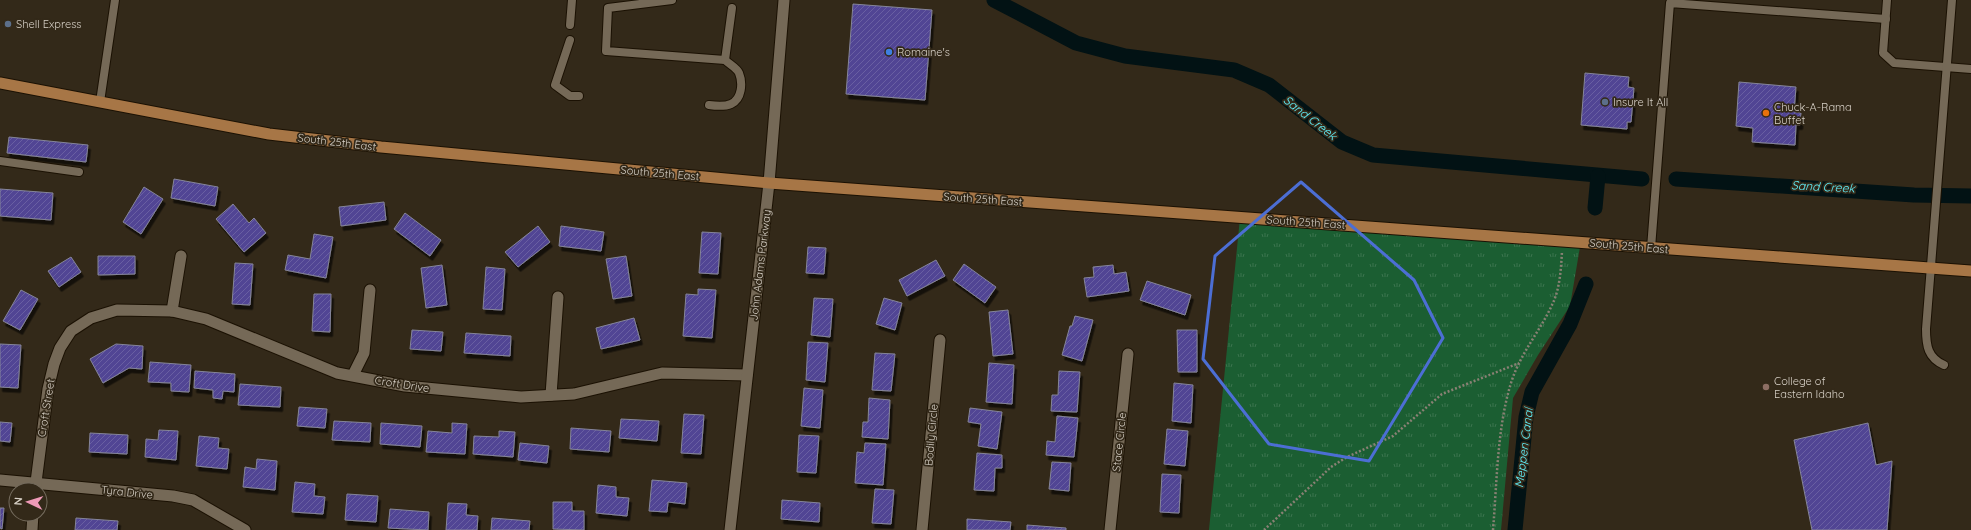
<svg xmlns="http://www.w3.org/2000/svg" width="1971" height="530" font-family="Quicksand,sans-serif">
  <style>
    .park { fill: url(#park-tufts) }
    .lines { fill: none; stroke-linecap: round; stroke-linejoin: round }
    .canal { stroke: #021214; stroke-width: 15 }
    .building { fill: url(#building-hatch); stroke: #858599; filter: url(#shadow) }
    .service-casing { stroke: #1b1103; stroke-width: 10 }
    .minor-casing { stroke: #1b1103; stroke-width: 13 }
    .tertiary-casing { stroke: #1b1103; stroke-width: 13 }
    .primary-casing { stroke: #1b1103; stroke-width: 13 }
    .path { stroke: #898174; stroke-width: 2.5; stroke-dasharray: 2 2; stroke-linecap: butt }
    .service { stroke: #756957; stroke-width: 8 }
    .minor { stroke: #756957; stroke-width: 11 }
    .tertiary { stroke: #756957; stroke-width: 11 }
    .primary { stroke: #a77646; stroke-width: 11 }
    .marked { fill: none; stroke: #4c6ed4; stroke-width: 3; stroke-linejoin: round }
    .service-dot { fill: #5c6f8a; stroke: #332919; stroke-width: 1.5 }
    .shop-dot { fill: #3f7fe0; stroke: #332919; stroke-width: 1.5 }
    .food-dot { fill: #e8710a; stroke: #332919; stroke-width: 1.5 }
    .education-dot { fill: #8d6e63; stroke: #332919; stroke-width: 1.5 }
    .labels { text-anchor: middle; stroke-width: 3.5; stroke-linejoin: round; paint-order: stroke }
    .poi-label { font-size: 11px; fill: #d7d0c6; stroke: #332919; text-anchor: start }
    .street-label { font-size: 11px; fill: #d7d0c6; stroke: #332919 }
    .water-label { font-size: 12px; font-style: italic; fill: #60f2fd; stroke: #332919 }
  </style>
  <defs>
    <pattern id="park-tufts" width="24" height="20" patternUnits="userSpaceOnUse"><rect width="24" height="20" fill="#1b5e32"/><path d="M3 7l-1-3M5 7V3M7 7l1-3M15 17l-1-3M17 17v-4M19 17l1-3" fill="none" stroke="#3b744e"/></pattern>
    <pattern id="building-hatch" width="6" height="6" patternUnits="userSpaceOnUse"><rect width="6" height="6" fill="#514594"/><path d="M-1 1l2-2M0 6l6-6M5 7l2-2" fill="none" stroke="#695fa2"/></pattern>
    <filter id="shadow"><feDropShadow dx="2.5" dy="4.5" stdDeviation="0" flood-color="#0009"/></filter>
  </defs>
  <rect width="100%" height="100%" fill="#332919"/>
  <polygon class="park" points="1240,218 1581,241 1570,306 1538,355 1513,398 1501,530 1209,530"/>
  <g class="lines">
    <g class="canal">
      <polyline points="994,0 1076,43 1125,56 1234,70 1269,85 1342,142 1373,155 1642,179"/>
      <polyline points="1676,179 1914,195 1971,196"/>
      <polyline points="1595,208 1598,176"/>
      <polyline points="1515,530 1526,417 1532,392 1570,324 1586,284"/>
    </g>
  </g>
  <g class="building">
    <polygon points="853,4 932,10 925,100 846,94"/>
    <polygon points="1585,73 1629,77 1628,87 1634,88 1631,122 1627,122 1627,129 1581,125"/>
    <polygon points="1739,82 1796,87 1794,112 1801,113 1800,125 1796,125 1795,145 1752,142 1753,128 1736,126"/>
    <polygon points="9,137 88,145 86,162 7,153"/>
    <polygon points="174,179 218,187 215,206 171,198"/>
    <polygon points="144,187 163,199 141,234 123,222"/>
    <polygon points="0,189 53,193 51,220 0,216"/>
    <polygon points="384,202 386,220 341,226 339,207"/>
    <polygon points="233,204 249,223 254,218 266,233 244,252 216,219"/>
    <polygon points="405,213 441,240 430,256 394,229"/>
    <polygon points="538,226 550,242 518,267 505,252"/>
    <polygon points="561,226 604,232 601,251 559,246"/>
    <polygon points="702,232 721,233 718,274 699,273"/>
    <polygon points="314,234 333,237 326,278 285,270 288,255 310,259"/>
    <polygon points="808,247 826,248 824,274 806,273"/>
    <polygon points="98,256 135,256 135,274 98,275"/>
    <polygon points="626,256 632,296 613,299 606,259"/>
    <polygon points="71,257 81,272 59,287 48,271"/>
    <polygon points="936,260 945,276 907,296 899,280"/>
    <polygon points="235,263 253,264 250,305 232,304"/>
    <polygon points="964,264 996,287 985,303 953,280"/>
    <polygon points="442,265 447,305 426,308 421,268"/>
    <polygon points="1113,265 1114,274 1126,272 1129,291 1087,297 1084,278 1094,277 1093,267"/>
    <polygon points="486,267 505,269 502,310 483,309"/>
    <polygon points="1147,281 1191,295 1185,315 1140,300"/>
    <polygon points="698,289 716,290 712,338 683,336 686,294 698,295"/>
    <polygon points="21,290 38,299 20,330 3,321"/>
    <polygon points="314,294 331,294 330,332 312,331"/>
    <polygon points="814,298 833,299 830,337 811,335"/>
    <polygon points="884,298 902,303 895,330 876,324"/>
    <polygon points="1008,310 1013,354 993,356 989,312"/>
    <polygon points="1075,316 1093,320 1082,361 1062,355 1070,326 1072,326"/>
    <polygon points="634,318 640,340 601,349 596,328"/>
    <polygon points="412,330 443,332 441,351 410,349"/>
    <polygon points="1177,330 1197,330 1197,372 1178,372"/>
    <polygon points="466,333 511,336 510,356 464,353"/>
    <polygon points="808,342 828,343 825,382 806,380"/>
    <polygon points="0,344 21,345 18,388 0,387"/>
    <polygon points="116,344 143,346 142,369 129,368 103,383 90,359"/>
    <polygon points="875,353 895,354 891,391 872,390"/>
    <polygon points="150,362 191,365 189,392 171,391 171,383 148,382"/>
    <polygon points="989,363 1014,365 1012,404 986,402"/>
    <polygon points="195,371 235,374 234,392 223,391 222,399 213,398 213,390 194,388"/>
    <polygon points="1059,371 1080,372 1077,412 1051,411 1052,395 1058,395"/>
    <polygon points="1174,383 1193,385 1191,423 1172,421"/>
    <polygon points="240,384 281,387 280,407 238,405"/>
    <polygon points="804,388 823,390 820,428 801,426"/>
    <polygon points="869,398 890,400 888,439 862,437 863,422 868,422"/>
    <polygon points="299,407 327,409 325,428 297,426"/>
    <polygon points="970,408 1002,412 997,449 978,446 981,424 968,422"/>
    <polygon points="684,414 704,415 701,454 681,453"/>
    <polygon points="1057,416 1078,418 1074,457 1046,455 1047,441 1055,442"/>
    <polygon points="621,419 659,421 657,441 619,438"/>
    <polygon points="334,421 371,423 370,442 332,440"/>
    <polygon points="0,422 12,423 10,442 0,441"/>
    <polygon points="381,423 422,426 420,447 380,444"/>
    <polygon points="452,423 467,424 465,454 426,452 428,431 452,433"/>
    <polygon points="1868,423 1876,465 1892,461 1887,530 1812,530 1794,440"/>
    <polygon points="571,428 611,431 609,452 570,449"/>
    <polygon points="1167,429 1188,431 1185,466 1164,464"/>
    <polygon points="159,430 178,431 176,460 145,457 146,439 158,440"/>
    <polygon points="499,431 515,432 513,457 473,454 474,436 499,437"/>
    <polygon points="90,433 128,435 127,454 89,452"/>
    <polygon points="799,435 819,436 816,473 797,472"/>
    <polygon points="199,436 219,438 218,448 229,449 227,469 196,466"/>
    <polygon points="520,443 549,446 547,463 518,460"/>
    <polygon points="865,443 886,444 883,485 855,483 857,452 864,453"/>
    <polygon points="977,453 1002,455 1002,468 995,468 994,491 974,490"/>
    <polygon points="257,459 277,461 275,490 243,487 245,467 256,469"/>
    <polygon points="1052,462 1071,463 1069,491 1049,489"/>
    <polygon points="1162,474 1181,475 1179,513 1160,512"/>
    <polygon points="652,480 687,483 685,504 668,502 667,512 649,511"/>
    <polygon points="295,482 315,484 314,496 325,497 323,514 292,512"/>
    <polygon points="598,485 616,487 616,497 629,498 627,516 596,513"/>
    <polygon points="875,489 894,490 891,524 872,523"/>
    <polygon points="347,494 378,496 376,522 345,520"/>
    <polygon points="782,500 820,503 819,522 781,519"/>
    <polygon points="553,502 572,502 572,511 584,511 584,530 553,529"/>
    <polygon points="448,503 467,504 466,515 478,516 477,530 446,530"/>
    <polygon points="0,508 4,508 2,529 0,528"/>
    <polygon points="390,509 429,512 428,530 388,528"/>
    <polygon points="76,518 118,521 117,530 75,530"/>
    <polygon points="492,518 530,521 529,530 491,530"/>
    <polygon points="967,519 1011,522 1010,530 967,530"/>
    <polygon points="1027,525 1066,528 1066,530 1027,530"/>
  </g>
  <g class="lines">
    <defs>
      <g id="service">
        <path d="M672,0L608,8L606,51L725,60C729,64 737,68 739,73C743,83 742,99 731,104C724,107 716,106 709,105"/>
        <polyline points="1887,0 1883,53 1894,63 1971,69"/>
        <polyline points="570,25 572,0"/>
        <polyline points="570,40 555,85 570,96 579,96"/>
        <polyline points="725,60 732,8"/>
        <polyline points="100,102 115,0"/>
        <polyline points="0,161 79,172"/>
        <polyline points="1651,248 1670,3 1886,19"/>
        <path d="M1944,365C1928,358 1926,346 1926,329L1952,0"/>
      </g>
      <g id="minor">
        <polyline points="172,311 181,256"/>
        <polyline points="353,375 364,353 370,290"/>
        <polyline points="551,395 558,297"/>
        <polyline points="0,480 173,496 193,500 245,530"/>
        <polyline points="35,490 48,389 54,364 60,348 71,331 91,318 117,310 172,311 206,319 337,373 405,386 521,397 574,394 662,373 747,375"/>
        <polyline points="32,530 33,514"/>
        <polyline points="922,530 940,340"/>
        <polyline points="1110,530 1128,354"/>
      </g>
      <polyline id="tertiary" points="730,530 769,183 784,0"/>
      <polyline id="primary" points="0,83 269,134 381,147 769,183 1971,271"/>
    </defs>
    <use href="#service" class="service-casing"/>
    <use href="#minor" class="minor-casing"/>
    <use href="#tertiary" class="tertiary-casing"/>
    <use href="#primary" class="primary-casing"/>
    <g class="path">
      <polyline points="1264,530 1331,467 1347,457 1393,436 1442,394 1519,363"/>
      <path d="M1493,530C1497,483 1497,428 1511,383C1520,354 1540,331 1552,305C1560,289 1561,269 1562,251"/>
    </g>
    <use href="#service" class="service"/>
    <use href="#minor" class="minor"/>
    <use href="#tertiary" class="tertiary"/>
    <use href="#primary" class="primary"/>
  </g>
  <path class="marked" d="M1301,182L1414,280L1443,338L1369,461L1269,444L1203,359L1215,256Z"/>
  <g class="service-dot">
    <circle cx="8" cy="24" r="4"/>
    <circle cx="1605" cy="102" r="4"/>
  </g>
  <circle class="shop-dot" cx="889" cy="52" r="4"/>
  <circle class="food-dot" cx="1766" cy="113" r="4"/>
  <circle class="education-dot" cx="1766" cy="387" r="4"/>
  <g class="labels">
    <g class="poi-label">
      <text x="16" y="28">Shell Express</text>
      <text x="897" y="56">Romaine's</text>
      <text x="1613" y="106">Insure It All</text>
      <text x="1774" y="111">Chuck-A-Rama<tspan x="1774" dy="13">Buffet</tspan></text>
      <text x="1774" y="385">College of<tspan x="1774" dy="13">Eastern Idaho</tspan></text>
    </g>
    <g class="street-label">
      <text transform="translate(337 142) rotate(7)" y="4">South 25th East</text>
      <text transform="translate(660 173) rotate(5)" y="4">South 25th East</text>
      <text transform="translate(983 199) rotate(4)" y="4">South 25th East</text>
      <text transform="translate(1306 222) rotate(4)" y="4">South 25th East</text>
      <text transform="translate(1629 246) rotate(5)" y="4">South 25th East</text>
      <text transform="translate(760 265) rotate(-83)" y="4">John Adams Parkway</text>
      <text transform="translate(402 384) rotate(9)" y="4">Croft Drive</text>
      <text transform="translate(46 408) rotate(-81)" y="4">Croft Street</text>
      <text transform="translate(931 435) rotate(-85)" y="4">Bodily Circle</text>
      <text transform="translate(1119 442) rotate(-84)" y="4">Stace Circle</text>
      <text transform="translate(127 492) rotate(6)" y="4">Tyra Drive</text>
    </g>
    <g class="water-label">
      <text transform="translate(1310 118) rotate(38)" y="4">Sand Creek</text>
      <text transform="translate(1823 187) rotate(3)" y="4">Sand Creek</text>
      <text transform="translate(1524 448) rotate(-83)" y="4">Meppen Canal</text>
    </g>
  </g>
  <g transform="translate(28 502) rotate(274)"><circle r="19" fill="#332919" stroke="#756c5e"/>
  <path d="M0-3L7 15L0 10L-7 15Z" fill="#ef9ab8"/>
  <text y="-6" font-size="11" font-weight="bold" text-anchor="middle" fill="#d7d0c6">N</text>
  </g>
</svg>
